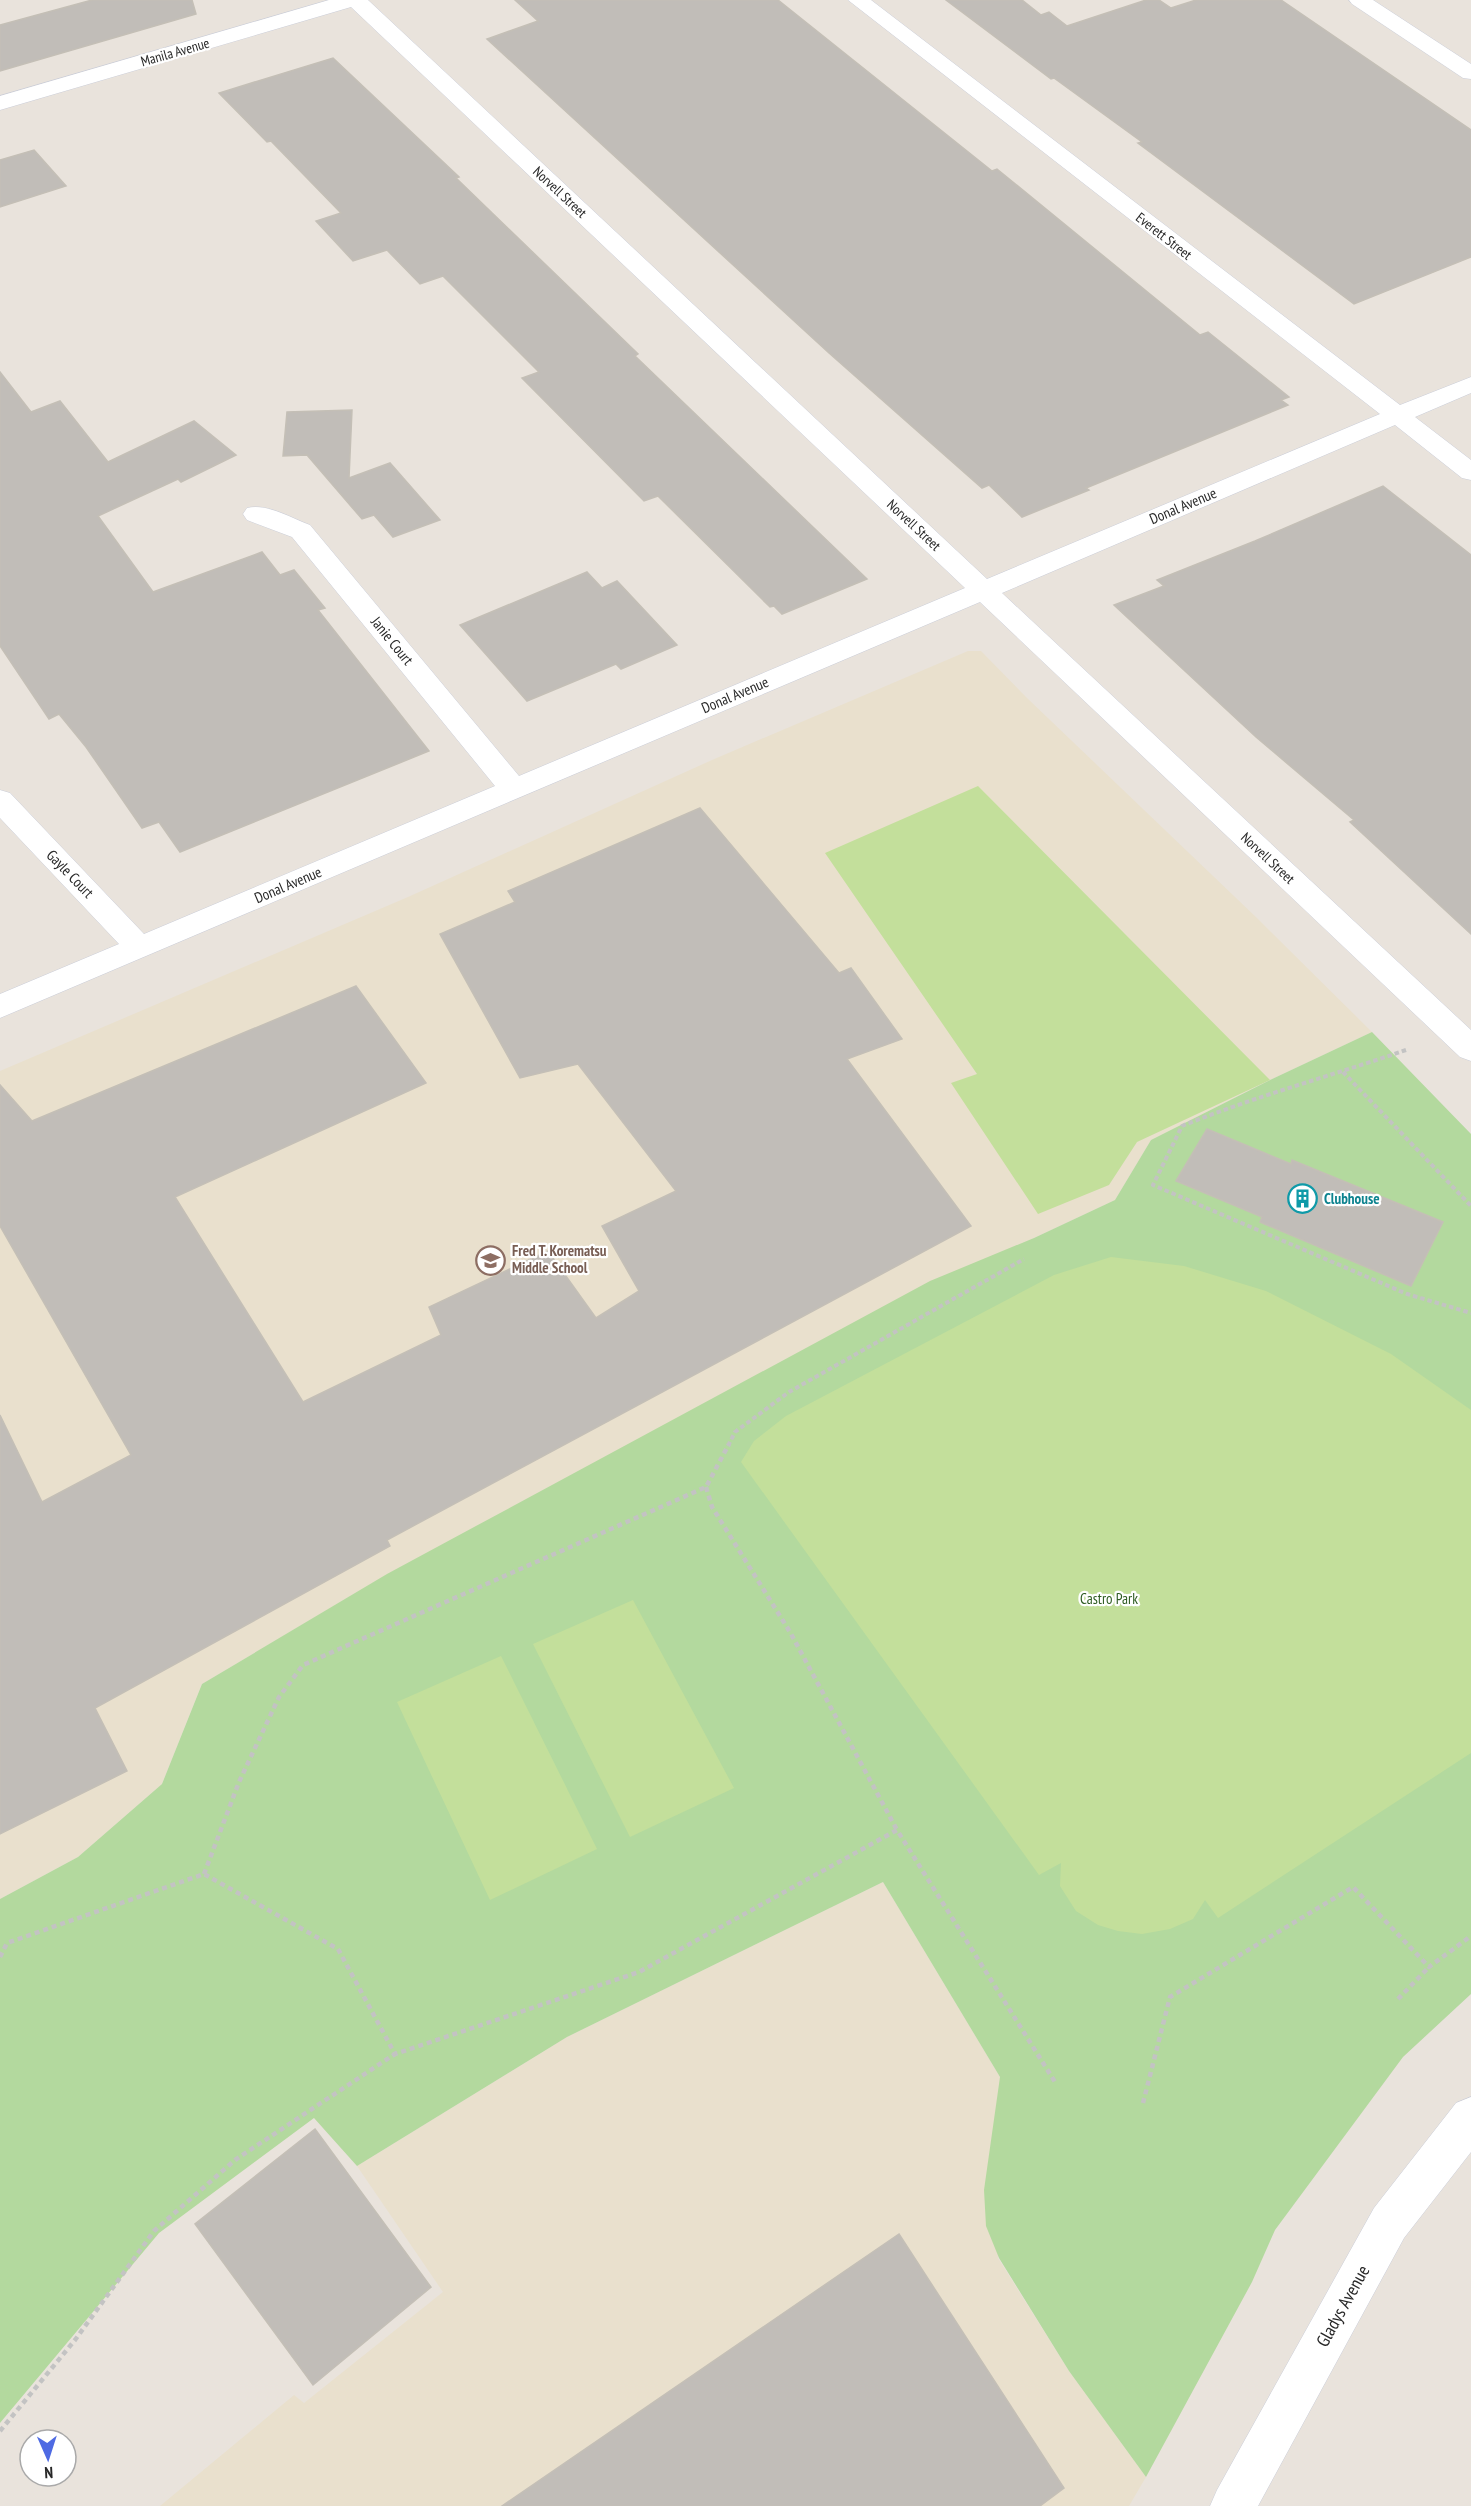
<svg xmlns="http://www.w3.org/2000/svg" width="1471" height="2506" font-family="'PT Sans Narrow',sans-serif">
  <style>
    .education { fill: #e9e0cd }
    .green { fill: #b3d99e }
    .pitch { fill: #c3df9b }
    .building { fill: #c1bdb8; stroke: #c4bfb6; stroke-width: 1.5 }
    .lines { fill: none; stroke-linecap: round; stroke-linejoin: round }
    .minor-casing { stroke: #cacdd8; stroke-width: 1 }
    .path-far1 { stroke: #c3c3c3; stroke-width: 4; stroke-dasharray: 4.5 3; stroke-linecap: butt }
    .path { stroke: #c3c3c3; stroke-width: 4.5; stroke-dasharray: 5 4; stroke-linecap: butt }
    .minor { fill: #fff; fill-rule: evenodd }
    .labels { text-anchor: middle; stroke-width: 4.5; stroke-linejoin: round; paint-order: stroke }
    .far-street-label { font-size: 14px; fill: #282828; stroke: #fff }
    .street-label { font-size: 15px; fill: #282828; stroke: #fff }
    .culture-label { font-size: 15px; font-weight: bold; fill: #0d838f; stroke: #fff; text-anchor: start }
    .education-label { font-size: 15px; font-weight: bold; fill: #785e54; stroke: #fff; text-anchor: start }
    .park-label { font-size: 15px; fill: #2e5c22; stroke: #fff }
    .near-street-label { font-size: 18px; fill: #282828; stroke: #fff }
  </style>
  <rect width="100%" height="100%" fill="#e9e3dc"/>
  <g class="education">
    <polygon points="968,651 981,651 1027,698 1258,919 1372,1032 1270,1080 1151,1140 1115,1200 1034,1238 388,1574 202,1684 162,1784 78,1857 0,1899 0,1071 408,897 712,760"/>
    <polygon points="883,1882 1000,2077 998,2258 1069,2371 1146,2477 1129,2506 160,2506 294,2395 304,2403 443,2292 357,2166 567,2037"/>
  </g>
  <polygon class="green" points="1372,1032 1471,1134 1471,1994 1403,2057 1275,2230 1252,2282 1146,2477 1069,2371 999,2258 986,2226 984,2190 1000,2077 883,1882 567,2037 357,2166 314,2118 159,2233 0,2423 0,1899 78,1857 162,1784 202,1684 387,1574 930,1281 1034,1238 1115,1200 1151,1140 1270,1080"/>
  <g class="pitch">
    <polygon points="978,786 1270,1080 1137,1142 1109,1185 1038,1214 951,1083 977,1074 825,853"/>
    <polygon points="1111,1257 1184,1266 1266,1291 1391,1354 1471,1410 1471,1753 1218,1918 1205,1900 1193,1919 1170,1929 1142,1934 1118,1931 1098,1925 1076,1911 1060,1886 1061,1863 1039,1875 741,1462 754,1441 786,1416 1054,1275"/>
    <polygon points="633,1600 734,1788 630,1837 533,1644"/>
    <polygon points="501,1656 597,1849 490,1900 397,1702"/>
  </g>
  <g class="building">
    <polygon points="92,0 192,0 196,14 0,71 0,25"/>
    <polygon points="515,0 778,0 992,171 997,169 1200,335 1208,332 1289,397 1281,400 1288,405 1086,488 1089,490 1022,517 989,485 982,488 829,353 487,39 538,21"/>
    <polygon points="946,0 1022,0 1041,15 1049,12 1067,26 1146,0 1159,0 1171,8 1196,0 1281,0 1471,130 1471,257 1354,304 1138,143 1142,142 1054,78 1051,79"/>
    <polygon points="333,58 459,177 456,178 638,354 635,356 867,579 782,614 774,606 770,607 658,496 644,501 522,378 539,372 443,276 420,284 387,250 353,261 316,221 341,213 271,141 267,142 219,93"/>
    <polygon points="34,150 66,186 0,207 0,160"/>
    <polygon points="0,372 31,412 60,401 108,462 194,421 236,455 181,482 178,479 98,516 153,592 262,552 280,575 294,570 325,608 318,610 429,751 180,852 159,822 142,828 86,747 59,714 49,719 0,646"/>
    <polygon points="352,410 349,478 390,463 440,520 393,537 374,515 362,519 307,455 283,456 287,412"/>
    <polygon points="1383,486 1471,555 1471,934 1350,822 1354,820 1256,737 1114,605 1164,586 1157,580 1255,541"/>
    <polygon points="587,572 602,588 617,581 677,645 621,669 616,664 527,701 460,625"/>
    <polygon points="700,808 839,973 851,968 902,1039 847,1059 971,1226 387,1540 390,1546 95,1708 127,1771 0,1834 0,1415 42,1502 131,1455 0,1226 0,1085 32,1121 356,986 426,1083 175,1197 303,1402 441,1335 429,1307 548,1251 596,1318 639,1291 602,1226 676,1191 578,1064 520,1078 440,934 515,902 508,891"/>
    <polygon points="1207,1129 1291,1164 1292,1160 1443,1222 1411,1286 1260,1222 1262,1217 1176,1181"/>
    <polygon points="315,2129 431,2287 313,2385 195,2224"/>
    <polygon points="899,2234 1064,2488 1040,2506 502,2506"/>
  </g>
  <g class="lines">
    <defs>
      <g id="minor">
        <path d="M329,0H368L987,579L1380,414L848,0H871L1400,405L1471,377V393L1415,417L1471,460V480L1462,478L1395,425L1002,593L1471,1030V1061L1460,1057L980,602L0,1018V994L119,944L0,818V790L10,793L144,934L495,786L292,537L247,520L243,514L247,508C267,503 291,518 310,525L519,776L965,588L351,7L0,110V96Z"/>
        <polygon points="1349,0 1373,0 1471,64 1471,79 1463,78 1352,4"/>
        <polygon points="1471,2097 1471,2152 1404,2238 1258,2506 1210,2506 1217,2490 1374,2208 1456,2103"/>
      </g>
    </defs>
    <use href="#minor" class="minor-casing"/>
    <g class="path-far1">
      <path d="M1406,1050C1331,1076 1256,1096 1182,1126L1153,1185L1407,1294L1471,1313"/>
      <polyline points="1343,1072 1471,1206"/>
      <polyline points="728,1446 735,1432 789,1392 1024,1259"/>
    </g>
    <g class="path">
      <polyline points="706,1487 712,1507 790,1632 897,1830"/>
      <polyline points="204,1874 239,1782 279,1697 303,1665 706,1487 729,1444"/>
      <polyline points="0,1957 7,1943 204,1874 338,1949 395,2054 639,1972 897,1830 1055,2082"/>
      <polyline points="1398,1999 1429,1967"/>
      <polyline points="1143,2103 1170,1997 1353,1887 1429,1967 1471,1936"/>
      <polyline points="0,2431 75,2340 154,2231 235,2160 395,2054"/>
    </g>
    <use href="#minor" class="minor"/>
  </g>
  <defs>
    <symbol id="building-ring" viewBox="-11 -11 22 22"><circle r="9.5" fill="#fff" stroke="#0f9aa8" stroke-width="1.5"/><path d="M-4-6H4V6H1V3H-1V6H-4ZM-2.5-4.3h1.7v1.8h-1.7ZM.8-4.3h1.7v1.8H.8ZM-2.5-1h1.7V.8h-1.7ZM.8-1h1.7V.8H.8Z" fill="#0f9aa8"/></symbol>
    <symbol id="school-ring" viewBox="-11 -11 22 22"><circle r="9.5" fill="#fff" stroke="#8d6e63" stroke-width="1.5"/><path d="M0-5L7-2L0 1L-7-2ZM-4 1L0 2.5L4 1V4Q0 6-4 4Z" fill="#8d6e63"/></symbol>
  </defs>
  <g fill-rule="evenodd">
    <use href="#building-ring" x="1286" y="1182" width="33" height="33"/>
    <use href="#school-ring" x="474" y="1244" width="33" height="33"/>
  </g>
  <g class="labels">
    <g class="far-street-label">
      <text transform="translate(175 52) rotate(-16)" y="5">Manila Avenue</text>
      <text transform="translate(560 192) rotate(43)" y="5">Norvell Street</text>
      <text transform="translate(1164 236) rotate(38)" y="5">Everett Street</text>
      <text transform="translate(914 525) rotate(43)" y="5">Norvell Street</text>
      <text transform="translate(1268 858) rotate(43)" y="5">Norvell Street</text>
    </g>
    <g class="street-label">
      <text transform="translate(1183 506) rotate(-23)" y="5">Donal Avenue</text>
      <text transform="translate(392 641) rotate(51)" y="5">Janie Court</text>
      <text transform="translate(735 695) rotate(-23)" y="5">Donal Avenue</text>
      <text transform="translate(70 874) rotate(46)" y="5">Gayle Court</text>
      <text transform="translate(288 885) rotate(-23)" y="5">Donal Avenue</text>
    </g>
    <g class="culture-label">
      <text x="1324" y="1204">Clubhouse</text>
    </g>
    <g class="education-label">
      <text x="512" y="1256">Fred T. Korematsu<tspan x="512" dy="17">Middle School</tspan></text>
    </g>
    <g class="park-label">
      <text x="1109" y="1604">Castro Park</text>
    </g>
    <g class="near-street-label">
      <text transform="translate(1343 2306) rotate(-61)" y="6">Gladys Avenue</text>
    </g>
  </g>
  <g transform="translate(48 2458) rotate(177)"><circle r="28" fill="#ffffff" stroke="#a9a9a9" stroke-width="1.5"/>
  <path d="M0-4.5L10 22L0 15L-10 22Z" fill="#4e6ae3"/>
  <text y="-9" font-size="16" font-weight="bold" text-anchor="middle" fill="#282828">N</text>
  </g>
</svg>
